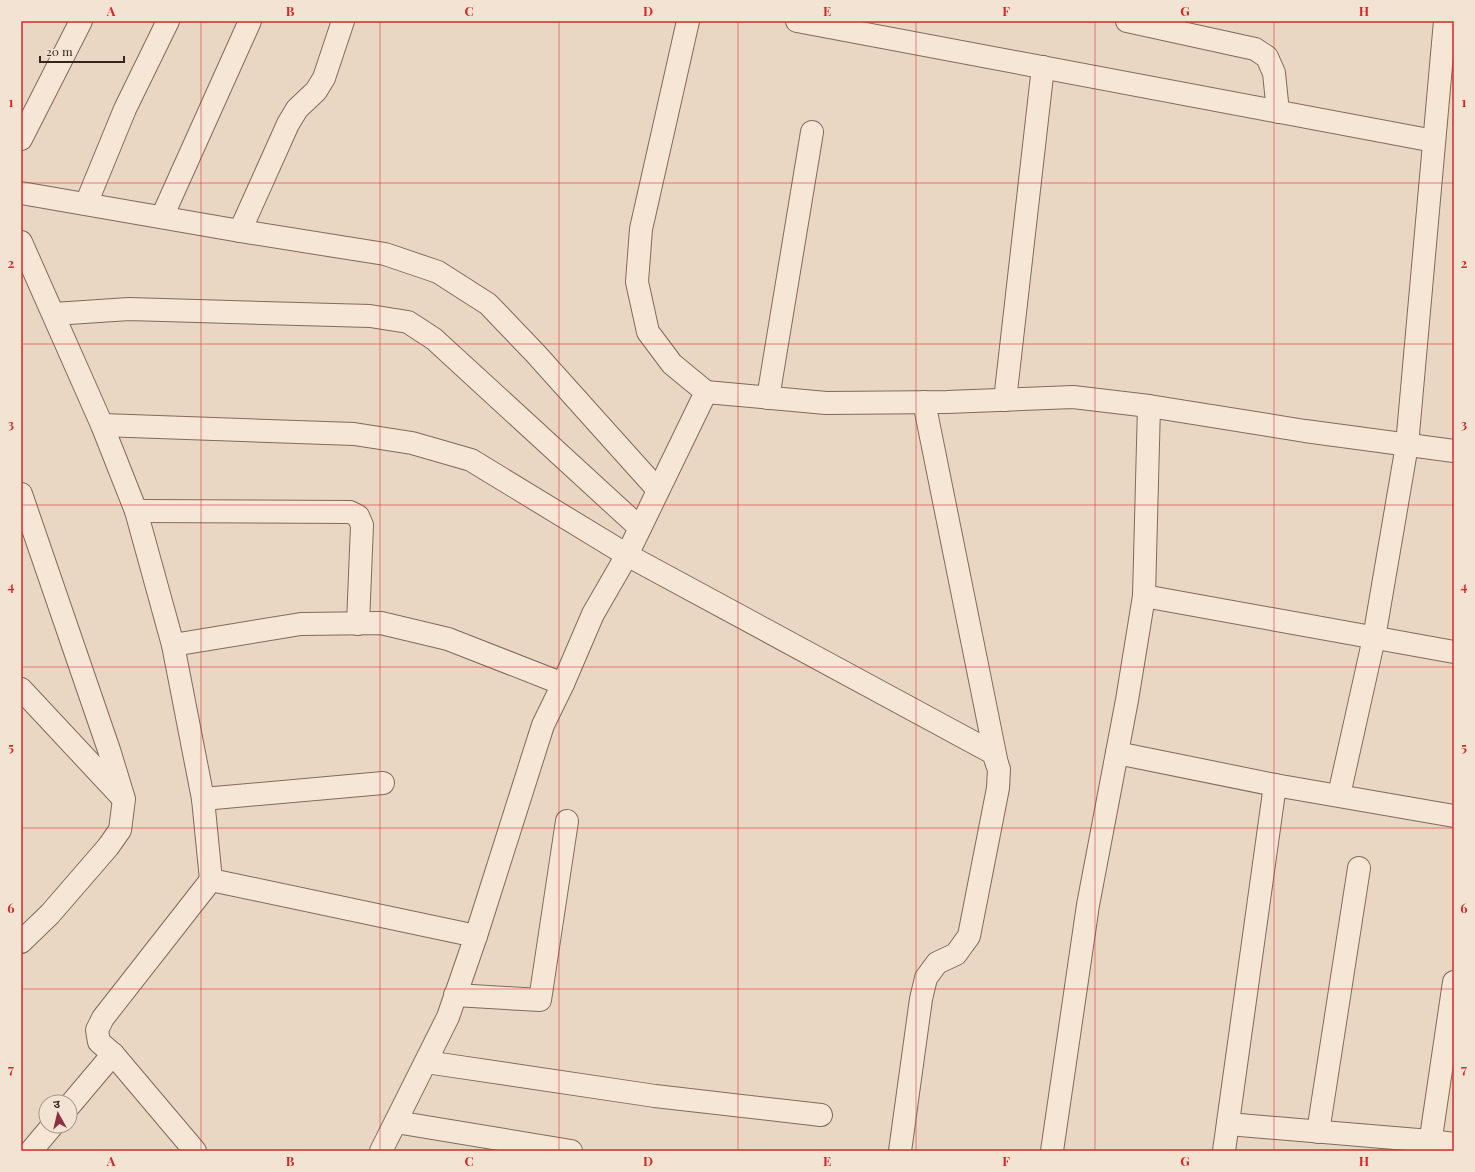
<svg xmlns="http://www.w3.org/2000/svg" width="1475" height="1172" font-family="'Playfair Display','Noto Sans Devanagari',serif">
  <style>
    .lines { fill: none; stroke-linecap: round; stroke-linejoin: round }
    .street-casing { stroke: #83695b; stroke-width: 24 }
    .street { stroke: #f6e6d6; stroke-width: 22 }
    .grid { fill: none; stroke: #d62828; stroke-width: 1; stroke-opacity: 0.55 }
    .neatline { fill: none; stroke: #d62828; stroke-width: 1.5 }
    .grid-label { font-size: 13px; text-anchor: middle; font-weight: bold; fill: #d62828 }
  </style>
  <rect width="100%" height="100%" fill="#ead7c3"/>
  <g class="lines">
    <defs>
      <g id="street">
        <polyline points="797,21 1434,141"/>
        <polyline points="1127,21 1255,49 1267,57 1274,73 1278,112"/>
        <polyline points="21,139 81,21"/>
        <polyline points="21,193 240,231 385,254 438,272 488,304 535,353 658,490"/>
        <polyline points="86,204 125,109 168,21"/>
        <polyline points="162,217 250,21"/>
        <polyline points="240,231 288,124 297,109 316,91 324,78 343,21"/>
        <polyline points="21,242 102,425 136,511 173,645 203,799 211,880 476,936"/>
        <polyline points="54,314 129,309 370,316 408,322 434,339 640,528"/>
        <polyline points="706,392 826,403 947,402 1073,397 1149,406 1305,431 1454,451"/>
        <polyline points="768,398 812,132"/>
        <polyline points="1005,400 1043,67"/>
        <polyline points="924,402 997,764"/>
        <polyline points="102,425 354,434 412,443 471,460 627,555 993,753 999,769 998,788 969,936 956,954 937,963 926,978 921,999 900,1151"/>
        <polyline points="21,494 109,750 124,799 120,830 108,847 50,914 21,942"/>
        <polyline points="136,511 350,512 358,516 362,525 358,624"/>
        <polyline points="1144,596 1454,652"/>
        <polyline points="173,645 301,624 381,623 448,639 563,684"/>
        <polyline points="21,689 120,795"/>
        <polyline points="1117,753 1275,785 1454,816"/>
        <polyline points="1339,795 1374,638 1407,445 1445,21"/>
        <polyline points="203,799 383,783"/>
        <polyline points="455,995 540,1000 567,821"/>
        <polyline points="426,1062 655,1096 821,1115"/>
        <polyline points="70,1105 113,1054"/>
        <polyline points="396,1122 571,1151"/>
        <polyline points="1228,1124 1430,1141 1454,1144"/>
        <polyline points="1318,1132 1359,868"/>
        <polyline points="31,1151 52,1126"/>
        <polyline points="195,1151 113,1054 99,1042 97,1030 103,1018 211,880"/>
        <polyline points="381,1151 448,1017 476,936 543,725 563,684 593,614 627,555 706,392 672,364 648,332 637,282 641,229 688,21"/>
        <polyline points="1052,1151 1088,905 1127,700 1144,596 1149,406"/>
        <polyline points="1224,1151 1275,785"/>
        <polyline points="1429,1151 1454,982"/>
      </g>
    </defs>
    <use href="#street" class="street-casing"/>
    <use href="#street" class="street"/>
  </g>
  <path class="grid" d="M201,21V1151M380,21V1151M559,21V1151M738,21V1151M916,21V1151M1095,21V1151M1274,21V1151M21,183H1454M21,344H1454M21,505H1454M21,667H1454M21,828H1454M21,989H1454"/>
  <rect width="1475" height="1172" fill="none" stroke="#f2e3d2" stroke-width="44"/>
  <g transform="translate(58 1114) rotate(352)"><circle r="19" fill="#f2e3d2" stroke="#a6978a"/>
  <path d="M0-3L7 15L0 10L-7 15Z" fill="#8d3043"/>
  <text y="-6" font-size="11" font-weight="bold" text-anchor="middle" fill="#34251e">उ</text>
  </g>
  <path d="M40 56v6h84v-6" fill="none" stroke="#34251e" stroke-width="2"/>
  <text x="46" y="56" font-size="12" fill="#34251e" stroke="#f2e3d2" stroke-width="3" paint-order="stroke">20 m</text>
  <rect x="22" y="22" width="1431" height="1128" class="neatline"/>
  <g class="grid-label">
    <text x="111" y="16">A</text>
    <text x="290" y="16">B</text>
    <text x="469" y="16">C</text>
    <text x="648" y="16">D</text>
    <text x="827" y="16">E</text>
    <text x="1006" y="16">F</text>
    <text x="1185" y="16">G</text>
    <text x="1364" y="16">H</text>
    <text x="11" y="107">1</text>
    <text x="1464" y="107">1</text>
    <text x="11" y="268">2</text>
    <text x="1464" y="268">2</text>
    <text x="11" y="429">3</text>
    <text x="1464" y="429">3</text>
    <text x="11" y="591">4</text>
    <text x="1464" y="591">4</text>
    <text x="11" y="752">5</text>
    <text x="1464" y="752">5</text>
    <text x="11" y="913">6</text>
    <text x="1464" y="913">6</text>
    <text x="11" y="1074">7</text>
    <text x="1464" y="1074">7</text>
    <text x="111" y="1166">A</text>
    <text x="290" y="1166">B</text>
    <text x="469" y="1166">C</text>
    <text x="648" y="1166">D</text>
    <text x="827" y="1166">E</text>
    <text x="1006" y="1166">F</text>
    <text x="1185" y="1166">G</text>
    <text x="1364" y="1166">H</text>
  </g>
</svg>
